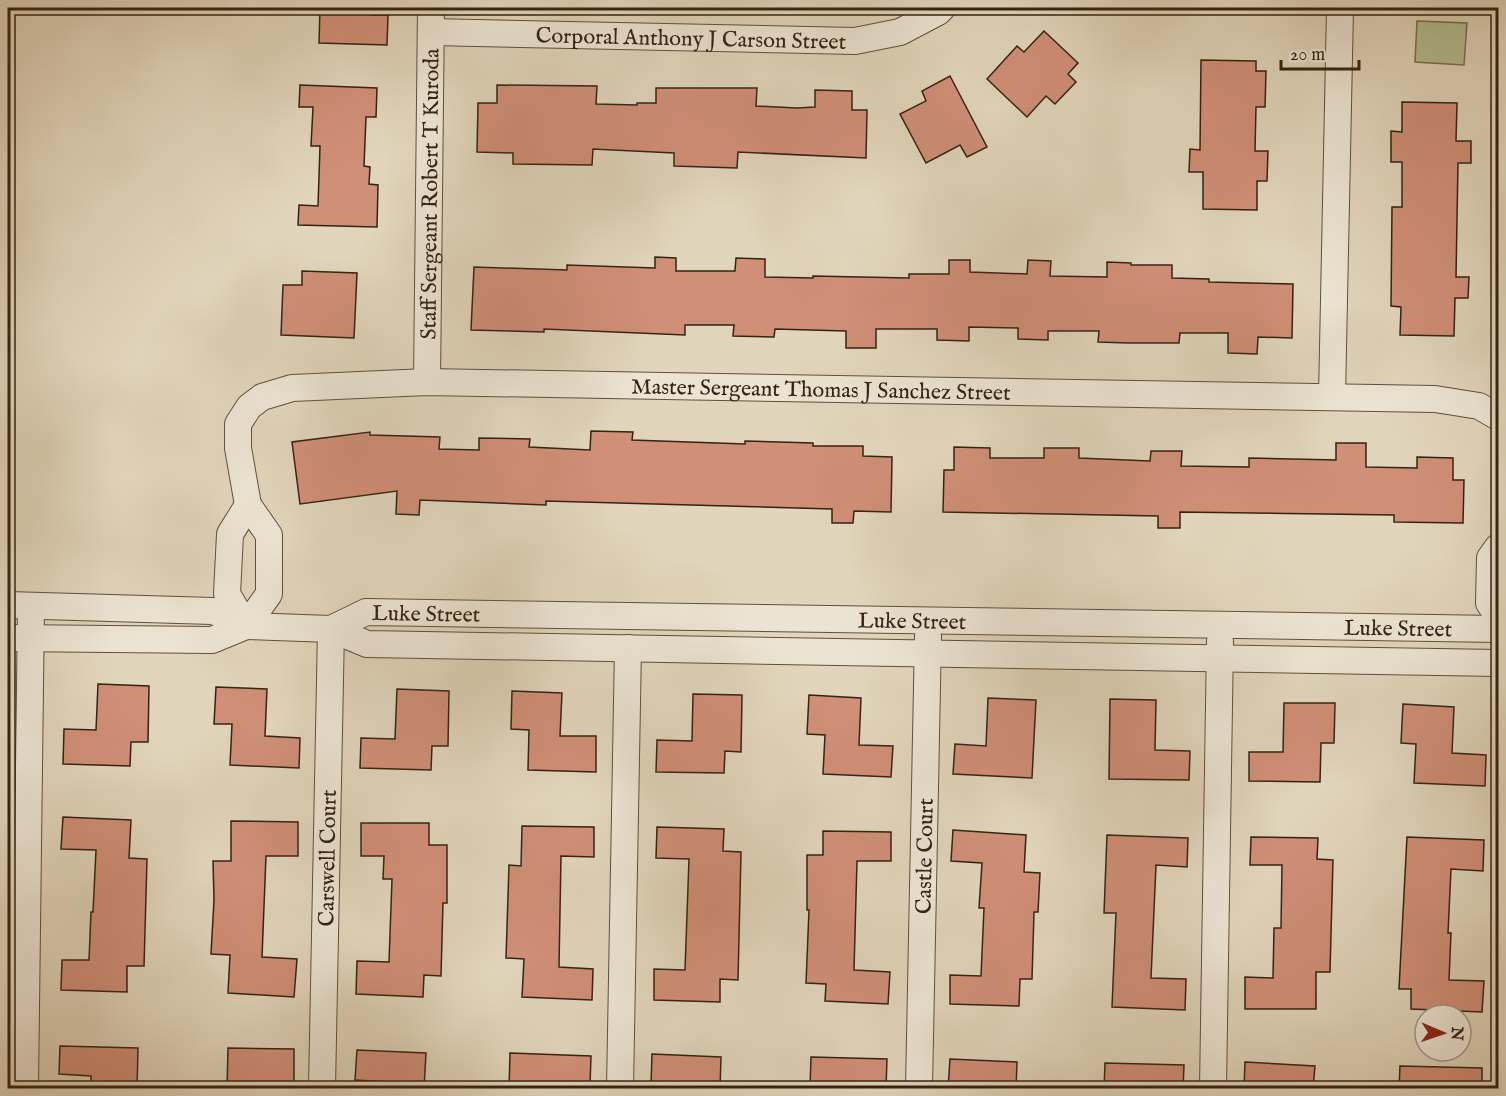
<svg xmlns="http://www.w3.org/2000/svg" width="1506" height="1096" font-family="'IM FELL English',serif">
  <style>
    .green { fill: #b3bd90; stroke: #747052; stroke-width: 1.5 }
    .building { fill: #d08f77; stroke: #352313; stroke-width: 1.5 }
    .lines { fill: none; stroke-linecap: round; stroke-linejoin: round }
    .minor-casing { stroke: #60503d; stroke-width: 28 }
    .minor { stroke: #ece4d3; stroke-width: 26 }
    .labels { text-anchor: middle; stroke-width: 6; stroke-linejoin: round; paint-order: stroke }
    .street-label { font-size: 22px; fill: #352313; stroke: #ece4d3 }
  </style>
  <rect width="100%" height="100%" fill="#e1d5bb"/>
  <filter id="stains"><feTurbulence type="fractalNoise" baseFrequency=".00333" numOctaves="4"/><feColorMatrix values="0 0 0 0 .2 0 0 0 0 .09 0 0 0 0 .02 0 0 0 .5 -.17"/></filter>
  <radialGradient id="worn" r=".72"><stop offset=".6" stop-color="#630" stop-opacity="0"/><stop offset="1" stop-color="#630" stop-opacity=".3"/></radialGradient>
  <polygon class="green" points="1417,21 1467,23 1464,65 1415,62"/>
  <g class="building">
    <polygon points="320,8 372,8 371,15 388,15 387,45 319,43"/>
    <polygon points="1044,31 1078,63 1068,74 1076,82 1055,104 1046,96 1027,117 987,79 1017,46 1024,52"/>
    <polygon points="1201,60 1256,61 1256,71 1266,71 1265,107 1256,107 1255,151 1268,151 1267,181 1257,181 1257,210 1203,209 1203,172 1189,172 1190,149 1200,150"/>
    <polygon points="950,76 987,147 967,157 960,145 926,163 900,114 926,101 922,91"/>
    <polygon points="300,85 377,88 376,117 366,117 364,166 370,167 369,184 378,185 377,227 298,225 299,205 318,206 320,146 311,146 313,107 299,107"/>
    <polygon points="497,85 597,86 596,104 637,105 637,103 656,103 656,88 757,88 756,106 797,108 815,107 815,90 852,91 852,110 867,110 866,158 738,152 737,168 674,166 674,153 593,149 592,165 513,164 513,153 477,152 478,103 497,103"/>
    <polygon points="1402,102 1457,103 1456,141 1471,141 1471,163 1458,163 1456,277 1469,277 1468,298 1455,298 1454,336 1400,335 1401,307 1391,306 1392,207 1402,207 1402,162 1391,162 1391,131 1402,132"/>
    <polygon points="655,257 676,258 676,271 735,271 736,258 765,259 765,277 813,278 813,276 909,278 909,274 949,274 949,260 970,260 970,272 1027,274 1028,260 1051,261 1050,276 1107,277 1107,262 1131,263 1131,265 1172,265 1172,278 1209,279 1209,282 1293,284 1292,338 1258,337 1257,354 1228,353 1228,333 1180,333 1179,343 1129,343 1098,342 1099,331 1048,331 1048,340 1018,339 1018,328 969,327 969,341 937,340 937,329 876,329 876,348 846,348 846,331 775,329 774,337 733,336 734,325 685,325 685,335 544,329 544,332 471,330 474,267 567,270 567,265 655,268"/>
    <polygon points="302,271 357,273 354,338 281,335 283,285 302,285"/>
    <polygon points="591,431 633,432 632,440 745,444 745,441 813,443 813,446 863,446 863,456 892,457 891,512 854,511 853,523 832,523 832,509 546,501 546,505 420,500 419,515 396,514 397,491 300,504 292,442 370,432 370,435 440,437 439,449 479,450 479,438 530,439 529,447 590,450"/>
    <polygon points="1336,443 1366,443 1366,467 1417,468 1417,457 1453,458 1453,480 1464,480 1463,523 1394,522 1394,515 1180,512 1180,528 1158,528 1158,516 943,512 944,470 954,470 954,447 990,448 990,458 1044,458 1044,448 1079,448 1079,458 1150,461 1151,451 1182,451 1181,466 1249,467 1249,458 1336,460"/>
    <polygon points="98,684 149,686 148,742 131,742 130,766 63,764 64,729 96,730"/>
    <polygon points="216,687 267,689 265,736 300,738 299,768 230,765 232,724 214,724"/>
    <polygon points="397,689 449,691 448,746 432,746 431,770 360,768 361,738 395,739"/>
    <polygon points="512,691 562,693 560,736 596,736 596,772 528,770 529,730 511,729"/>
    <polygon points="693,694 742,695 741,752 725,751 724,773 656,772 657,740 692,741"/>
    <polygon points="809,695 861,698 859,745 893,746 891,777 823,774 825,735 807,734"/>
    <polygon points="988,698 1036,700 1032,778 953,774 955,744 986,746"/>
    <polygon points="1110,699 1156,700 1155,750 1190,751 1189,780 1109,779"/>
    <polygon points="1284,703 1335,703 1334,743 1321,743 1320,782 1249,781 1249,752 1283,752"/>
    <polygon points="1403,704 1454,707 1452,753 1486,755 1485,786 1414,783 1416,744 1401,743"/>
    <polygon points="63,817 131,820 129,858 147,859 144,966 127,966 127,992 61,990 62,960 89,960 91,912 93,912 96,850 61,849"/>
    <polygon points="231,821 298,822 298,856 266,856 262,957 297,959 294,997 228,993 230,955 211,954 214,900 213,861 231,861"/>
    <polygon points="361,823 429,823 429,845 447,845 447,903 443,903 441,976 424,975 423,997 356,994 357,961 389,962 392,879 383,879 384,856 361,856"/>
    <polygon points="522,826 594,827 594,857 561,856 559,967 593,969 592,1000 522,997 524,959 506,958 509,865 521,866"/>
    <polygon points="657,827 724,829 723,851 741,852 738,980 720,979 720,1002 654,1000 654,969 685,970 689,859 656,858"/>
    <polygon points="953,830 1026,835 1024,872 1040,873 1038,912 1034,912 1032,979 1020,979 1019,1006 950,1004 950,975 981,976 984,908 979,908 982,863 951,861"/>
    <polygon points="823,831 891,832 891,861 857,861 854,970 890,972 888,1004 825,1001 826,984 806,983 809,910 807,910 807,855 823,855"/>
    <polygon points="1107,835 1188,838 1187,867 1156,865 1151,978 1186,979 1185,1010 1112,1007 1116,913 1104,913"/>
    <polygon points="1251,837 1318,838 1317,859 1333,860 1330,972 1316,972 1316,1009 1245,1009 1245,977 1273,978 1274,928 1281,928 1282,865 1250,865"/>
    <polygon points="1407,837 1484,840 1483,871 1451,869 1448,933 1451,933 1449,980 1484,981 1482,1012 1411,1009 1411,989 1399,989"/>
    <polygon points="60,1046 138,1048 137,1089 91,1089 91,1076 59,1074"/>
    <polygon points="228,1048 294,1049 294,1085 261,1084 261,1089 227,1089"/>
    <polygon points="357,1050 426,1053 424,1089 389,1089 389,1082 355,1080"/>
    <polygon points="510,1053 591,1056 590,1085 560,1084 559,1089 509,1089"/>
    <polygon points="652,1054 721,1057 720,1089 681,1089 681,1085 651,1084"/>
    <polygon points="811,1057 887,1059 886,1088 810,1089"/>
    <polygon points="950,1059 1017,1062 1016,1089 948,1089"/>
    <polygon points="1245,1062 1315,1066 1313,1089 1244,1089"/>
    <polygon points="1105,1063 1184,1065 1183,1089 1104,1089"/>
    <polygon points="1400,1066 1482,1068 1482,1089 1399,1089"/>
  </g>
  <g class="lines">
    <defs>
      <g id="minor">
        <path id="s1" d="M431,32L855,41L900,32L938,12L942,8"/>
        <path id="s2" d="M427,382L431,8"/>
        <polyline points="1332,397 1340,8"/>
        <polyline points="1498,547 1490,558 1489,603 1498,617"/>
        <polyline points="8,605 213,611 246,626 331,629 367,644 1498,663"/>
        <path id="s3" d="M246,626L269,594V535L248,505L238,448V424L249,407L262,397L292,388L427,382L1435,399L1479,406L1498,417"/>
        <polyline points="246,626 227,594 230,534 248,505"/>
        <path id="s4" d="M331,629L366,612L1498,629"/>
        <polyline points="8,638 212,640 246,626"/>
        <polyline points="25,1088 31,606"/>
        <path id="s5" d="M322,1088L331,629"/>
        <polyline points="620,1088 628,648"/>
        <path id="s6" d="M919,1088L928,636"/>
        <polyline points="1213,1088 1220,641"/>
      </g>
    </defs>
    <use href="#minor" class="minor-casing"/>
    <use href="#minor" class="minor"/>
  </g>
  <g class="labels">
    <g class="street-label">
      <text dy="8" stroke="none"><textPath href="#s1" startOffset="260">Corporal Anthony J Carson Street</textPath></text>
      <text dy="8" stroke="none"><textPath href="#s2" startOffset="188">Staff Sergeant Robert T Kuroda</textPath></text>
      <text dy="8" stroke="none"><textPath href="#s3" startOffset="814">Master Sergeant Thomas J Sanchez Street</textPath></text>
      <text dy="8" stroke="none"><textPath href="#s4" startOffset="99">Luke Street</textPath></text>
      <text dy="8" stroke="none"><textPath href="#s4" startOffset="585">Luke Street</textPath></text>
      <text dy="8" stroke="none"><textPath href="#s4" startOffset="1071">Luke Street</textPath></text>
      <text dy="8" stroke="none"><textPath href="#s6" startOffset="232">Castle Court</textPath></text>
      <text dy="8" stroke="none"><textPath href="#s5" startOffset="230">Carswell Court</textPath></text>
    </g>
  </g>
  <rect width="1506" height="1096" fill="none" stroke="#e1d5bb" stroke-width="30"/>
  <rect x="9" y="9" width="1488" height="1078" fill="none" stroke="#352313" stroke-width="3"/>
  <rect x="15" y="15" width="1476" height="1066" fill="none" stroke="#352313" stroke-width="1.5"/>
  <g transform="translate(1443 1033) rotate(92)"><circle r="28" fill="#ece4d3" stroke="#a39786" stroke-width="1.5"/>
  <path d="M0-4.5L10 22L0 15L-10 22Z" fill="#8f2418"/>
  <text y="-9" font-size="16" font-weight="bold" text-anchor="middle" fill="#352313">N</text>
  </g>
  <path d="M1281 60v9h78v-9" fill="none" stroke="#352313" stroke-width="3"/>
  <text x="1290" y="60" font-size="18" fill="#352313" stroke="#ece4d3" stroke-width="4.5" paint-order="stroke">20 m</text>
  <rect width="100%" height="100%" filter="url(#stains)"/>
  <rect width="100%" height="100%" fill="url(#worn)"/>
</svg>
